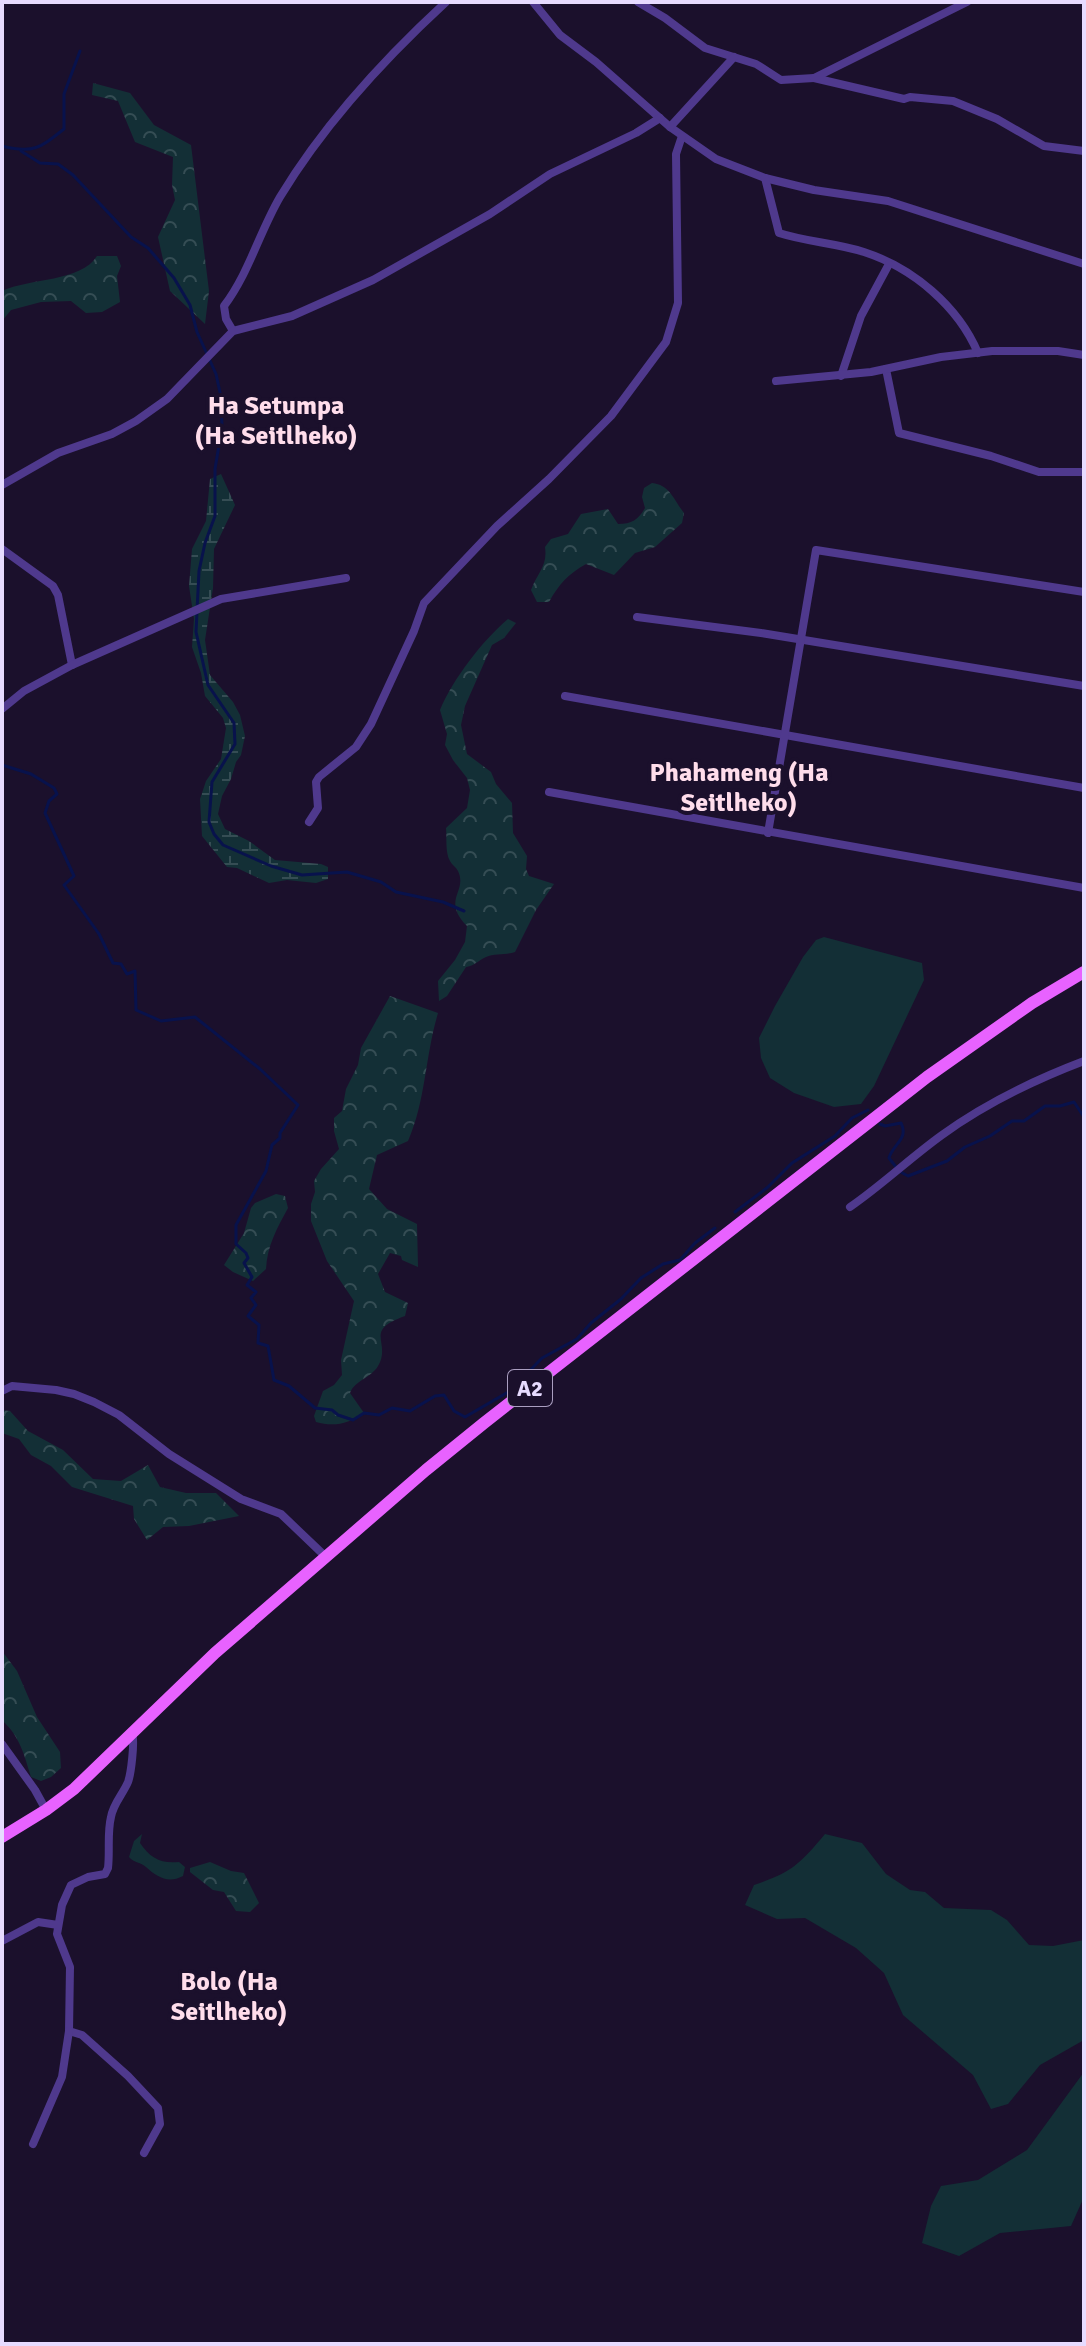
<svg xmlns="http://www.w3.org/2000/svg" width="1086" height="2346" font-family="Signika,sans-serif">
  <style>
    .grass { fill: #132f36 }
    .forest { fill: url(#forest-crowns) }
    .wetland { fill: url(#wetland-marsh) }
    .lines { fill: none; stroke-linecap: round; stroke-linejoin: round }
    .stream { stroke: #08124c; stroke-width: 3 }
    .street { stroke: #4f398d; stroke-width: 8 }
    .primary { stroke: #e862ff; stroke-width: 12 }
    .labels { text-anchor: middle; stroke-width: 8; stroke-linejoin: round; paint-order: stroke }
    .shield { fill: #1b102c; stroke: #aa9ec0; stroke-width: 2 }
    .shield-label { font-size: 22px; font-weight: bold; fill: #e7dbff }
    .neighbourhood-label { font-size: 26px; font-weight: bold; fill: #ffddeb; stroke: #1b102c }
  </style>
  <defs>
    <pattern id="forest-crowns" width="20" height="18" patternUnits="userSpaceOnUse" patternTransform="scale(2)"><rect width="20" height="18" fill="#132f36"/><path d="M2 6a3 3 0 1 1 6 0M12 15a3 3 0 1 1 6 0" fill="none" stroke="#354d54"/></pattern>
    <pattern id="wetland-marsh" width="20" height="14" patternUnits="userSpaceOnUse" patternTransform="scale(2)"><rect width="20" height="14" fill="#132f36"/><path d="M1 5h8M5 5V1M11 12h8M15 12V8" fill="none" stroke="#354d54"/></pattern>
  </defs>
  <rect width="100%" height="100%" fill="#1b102c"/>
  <g class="grass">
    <polygon points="824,937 922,963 924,980 874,1086 861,1104 834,1107 794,1093 770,1078 761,1058 759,1038 775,1006 803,957 816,940"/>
    <path d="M142,1834L140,1843C150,1858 161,1864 179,1862L185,1867L183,1876C168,1884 157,1877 146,1867C141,1862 134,1863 129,1857L134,1841Z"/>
    <path d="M825,1834L862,1843L886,1874L910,1890L925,1892L944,1908L991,1910L1007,1920L1029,1945L1053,1946L1084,1940V2040L1040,2065L1008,2104L991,2109L973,2075L903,2015L884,1973L856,1948L805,1918L777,1919L745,1905L754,1885C792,1872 799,1865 825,1834Z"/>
    <polygon points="1084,2072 1084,2197 1071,2226 1000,2233 959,2256 922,2243 931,2206 941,2186 978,2180 1027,2150"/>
  </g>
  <g class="forest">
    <polygon points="93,83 130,93 154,125 191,145 209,291 205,324 170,291 158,237 175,200 172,185 173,157 135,142 118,101 92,95"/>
    <path d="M97,256H117L121,266L117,276L120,302L102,312L86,313L71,301L41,302L11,310L2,321V291C30,278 81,282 97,256Z"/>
    <path d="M652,483C670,485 673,499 684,513L682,523L655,547L635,553L614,575L586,564C568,574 559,584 549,602H537L531,590C537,573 548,566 545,547L551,539L568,534L581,514L608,509L618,524C632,524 638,520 645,508L642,497L644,488Z"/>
    <path d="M508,619L516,623L504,638L492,645L465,706L461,725L467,754L491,772L496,784L512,803L513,833L527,856L526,869L529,876L554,884L536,910L515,952C506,955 494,953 486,957C477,961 476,965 466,967L447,996L439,1001L438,981L455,960L465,942L467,926C441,899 468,892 458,871C456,867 452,865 450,861C445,852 447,838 446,828L467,808L470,790L467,778L453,760L445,745L447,734L440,710C453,679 482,641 508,619Z"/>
    <path d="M390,996L438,1013C425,1056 426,1100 408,1141L377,1155L369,1189L387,1209L417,1224L418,1267L402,1260L401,1256L390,1253L378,1274L385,1292L408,1303L405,1316C362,1331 392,1342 378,1366C371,1378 355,1380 350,1393L364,1413C348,1424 334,1427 316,1422L314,1416L323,1391L334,1385L342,1375L341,1360L354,1301L327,1261L311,1221V1204L315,1192L314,1181L321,1169L339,1149L334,1131V1118L342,1111L346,1089L358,1065L361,1048Z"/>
    <path d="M276,1194L285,1196L288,1208C277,1228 267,1246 266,1269L253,1281L233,1272L224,1265L244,1233L251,1208L255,1203Z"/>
    <polygon points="2,1410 10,1411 28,1431 63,1450 93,1479 121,1481 148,1465 160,1487 186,1493 216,1493 239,1516 189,1526 163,1527 147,1540 134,1519 133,1506 72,1487 51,1466 31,1455 19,1439 2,1433"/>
    <path d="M2,1651L17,1671L37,1717L60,1752L61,1768L51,1777L41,1781L31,1777C24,1754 20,1737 2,1720Z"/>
    <polygon points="210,1862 231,1871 244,1873 259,1903 250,1912 236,1911 224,1892 213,1890 190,1872 190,1868"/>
  </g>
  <polygon class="wetland" points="221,474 235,505 214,549 213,588 205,640 210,675 233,702 240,715 245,736 241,755 236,762 231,779 222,796 218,814 225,829 249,841 275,860 321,864 328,867 328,879 316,883 287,880 269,883 237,868 227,867 202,836 200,799 206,781 221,759 226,728 223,718 205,696 201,673 192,647 194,619 189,586 192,549 206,521 210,479"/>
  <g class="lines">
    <g class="stream">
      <path d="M2,146C33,154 40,148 64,129V94L80,51"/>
      <polyline points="21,151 40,163 58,164 73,175 131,237 148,248 174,278 190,305 197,332 216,374 221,397 222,427 215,469 215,516 205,543 199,571 196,632 208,685 234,723 235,744 212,782 209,822 214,834 223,845 271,866 302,875 347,872 381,882 396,892 443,902 464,911"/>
      <polyline points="2,765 31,774 54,788 57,794 49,801 45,813 74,876 64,885 99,934 113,963 121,964 127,974 135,971 136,1010 161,1021 195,1017 260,1069 298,1105 280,1133 280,1138 272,1145 266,1171 236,1225 236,1244 246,1253 248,1258 244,1263 252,1277 247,1285 256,1292 251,1298 256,1305 248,1316 259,1325 258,1343 268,1346 274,1380 289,1386 315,1408 332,1410 338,1415 353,1420 364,1413 379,1415 392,1408 410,1411 435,1396 444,1395 454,1411 465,1417 510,1391 542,1358 577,1339 591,1323 621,1299 641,1278 663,1264 680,1260 695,1243 715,1228"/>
      <path d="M880,1124L885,1126L901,1123C909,1139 893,1144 889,1158L899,1171L908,1176L947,1161L965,1147L990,1136L1012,1121H1024L1045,1106H1060L1074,1102L1084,1117"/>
      <polyline points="735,1212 768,1187 792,1163 835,1136 852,1118 868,1110"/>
    </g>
    <g class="street">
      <polyline points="533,2 560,35 596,62 670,127 716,159 765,178 814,190 888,201 1084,264"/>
      <polyline points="638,2 665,18 705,48 756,64 781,80 814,78"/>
      <polyline points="967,2 814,78 904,99 910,97 953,101 997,119 1044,146 1084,151"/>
      <polyline points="670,127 734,57"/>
      <path d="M765,178L779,233C807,242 836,243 864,252C913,268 958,306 978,353"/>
      <path d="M233,331L226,319L224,306C249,273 259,233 280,197C324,124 383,60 446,2"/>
      <polyline points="886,369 899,433 991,456 1039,472 1084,472"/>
      <polyline points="841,376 861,316 889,264"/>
      <polyline points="776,381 871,372 941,357 992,351 1058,351 1084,355"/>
      <polyline points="2,485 58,453 112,434 136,421 167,399 233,331 292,316 373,280 490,214 550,174 636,133 660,118"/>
      <polyline points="2,549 53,586 58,595 72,665"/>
      <polyline points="637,617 761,633 1084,686"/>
      <polyline points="565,696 1084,788"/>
      <polyline points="2,709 24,691 72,665 221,599 346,578"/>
      <polyline points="549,792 1084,888"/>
      <polyline points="309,822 318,808 316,782 319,777 356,747 371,724 414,631 424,603 497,526 549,479 611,416 666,342 678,303 676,154 682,136"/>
      <polyline points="768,833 816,550 1084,592"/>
      <path d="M850,1207C882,1185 910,1158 942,1135C986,1103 1034,1080 1084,1061"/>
      <polyline points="2,1391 12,1386 56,1390 74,1394 94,1402 119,1415 169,1454 241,1499 281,1514 326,1557"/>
      <path d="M132,1733C135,1741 131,1774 128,1782C123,1794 113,1804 111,1817C107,1833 110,1851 108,1868L105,1874L88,1877L71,1885L62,1905L57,1934L70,1967L69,2031L82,2035L128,2076L158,2108L160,2124L144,2153"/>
      <polyline points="2,1744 35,1790 46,1810"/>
      <polyline points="2,1941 38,1922 58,1925"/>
      <polyline points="33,2144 62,2077 69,2031"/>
    </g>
    <polyline class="primary" points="2,1837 46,1810 74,1789 215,1653 426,1470 484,1423 927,1077 1032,1003 1084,972"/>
  </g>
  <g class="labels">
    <rect class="shield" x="508" y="1370" width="44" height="36" rx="6"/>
    <g class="shield-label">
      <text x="530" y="1396">A2</text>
    </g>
    <g class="neighbourhood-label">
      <text x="276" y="414">Ha Setumpa<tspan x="276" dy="30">(Ha Seitlheko)</tspan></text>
      <text x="739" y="781">Phahameng (Ha<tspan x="739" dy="30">Seitlheko)</tspan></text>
      <text x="229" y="1990">Bolo (Ha<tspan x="229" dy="30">Seitlheko)</tspan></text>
    </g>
  </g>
  <rect width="1086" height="2346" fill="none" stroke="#e7dbff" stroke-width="8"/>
</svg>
